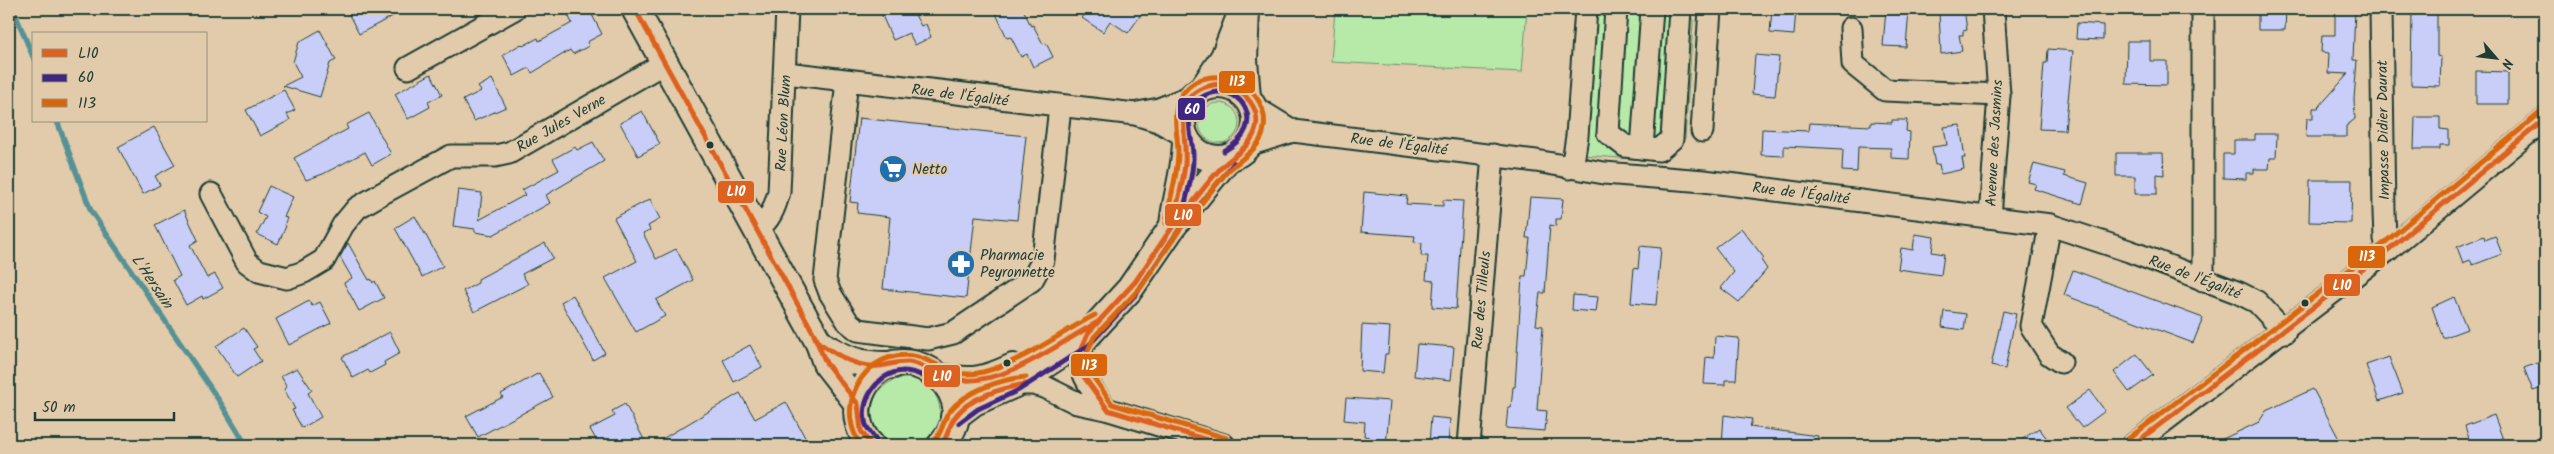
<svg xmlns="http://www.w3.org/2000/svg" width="2554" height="454" font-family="Kalam,sans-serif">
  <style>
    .green { fill: #b7e9a9; stroke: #6b936e }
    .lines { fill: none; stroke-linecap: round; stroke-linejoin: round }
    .stream { stroke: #569295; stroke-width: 5.5 }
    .building { fill: #c8cef7; stroke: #1f3d34 }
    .minor-casing { stroke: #1f3d34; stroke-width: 25 }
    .major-casing { stroke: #1f3d34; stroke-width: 30 }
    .minor { stroke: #e2cbab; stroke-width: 21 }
    .major { stroke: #e2cbab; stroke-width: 26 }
    .bus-1-casing { stroke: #e2cbab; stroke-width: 9 }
    .bus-2-casing { stroke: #e2cbab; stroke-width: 9 }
    .bus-3-casing { stroke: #e2cbab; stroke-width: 9 }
    .bus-1 { stroke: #dd611f; stroke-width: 5 }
    .bus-2 { stroke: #3f2682; stroke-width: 5 }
    .bus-3 { stroke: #da660b; stroke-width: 5 }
    .bus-dot { fill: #1f3d34; stroke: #e2cbab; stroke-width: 2 }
    .labels { text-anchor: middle; stroke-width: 4; stroke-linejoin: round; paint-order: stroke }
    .street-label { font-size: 15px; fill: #1f3d34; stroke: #e2cbab }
    .poi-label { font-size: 15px; fill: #1f3d34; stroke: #e2cbab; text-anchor: start }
    .water-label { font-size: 16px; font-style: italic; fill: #24443c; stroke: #e2cbab }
    .line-badge { stroke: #e2cbab; stroke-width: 2 }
    .badge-label { font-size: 14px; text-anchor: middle; font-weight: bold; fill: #fff }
  </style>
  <rect width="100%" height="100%" fill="#e2cbab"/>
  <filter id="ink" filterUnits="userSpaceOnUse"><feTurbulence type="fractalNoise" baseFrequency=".02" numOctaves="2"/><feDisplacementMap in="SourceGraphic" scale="10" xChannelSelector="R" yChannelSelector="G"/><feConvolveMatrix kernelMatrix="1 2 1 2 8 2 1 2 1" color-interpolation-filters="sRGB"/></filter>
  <g filter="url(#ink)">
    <g class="green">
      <polygon points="1335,9 1527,9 1522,72 1331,62"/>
      <polygon points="1593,9 1694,9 1685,138 1658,161 1582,155"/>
      <circle cx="1219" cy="123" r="20"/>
      <circle cx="906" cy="412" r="34"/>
    </g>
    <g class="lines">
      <g class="stream">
        <polyline points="13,9 34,59"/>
        <polyline points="57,121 91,211 222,405 246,445"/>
      </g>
    </g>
    <g class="building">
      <polygon points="346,9 406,9 359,34"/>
      <polygon points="565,9 589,9 602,34 587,42 589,46 573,54 570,50 532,73 529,68 514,76 503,55 521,44 523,46 538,38 539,41 572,23"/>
      <polygon points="879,9 912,9 921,26 926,24 931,37 915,45 909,33 893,40"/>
      <polygon points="994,9 1023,9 1031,26 1033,25 1043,44 1046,43 1053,57 1033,67 1027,54 1021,57 1011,37 1007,38"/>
      <polygon points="1089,9 1145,9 1128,33 1110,21 1103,32 1082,18"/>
      <polygon points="1772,9 1796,9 1794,35 1770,33"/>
      <polygon points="1886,9 1909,10 1906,47 1883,46"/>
      <polygon points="1964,9 1967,30 1963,31 1963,35 1959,35 1962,51 1941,54 1939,12"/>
      <polygon points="2258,9 2286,9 2285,30 2258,30"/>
      <polygon points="2335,9 2355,9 2353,60 2357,60 2354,99 2355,119 2346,126 2346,137 2306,137 2307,118 2313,118 2313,108 2318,108 2348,74 2328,73 2329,53 2321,52 2322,35 2335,35"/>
      <polygon points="2412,9 2437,9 2437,56 2441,57 2440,86 2411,85"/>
      <polygon points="2077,23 2103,25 2103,40 2076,39"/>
      <polygon points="320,30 336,60 330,63 320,97 283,86 301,77 293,62 299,42"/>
      <polygon points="2127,41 2150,41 2150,61 2167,61 2167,85 2126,84"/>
      <polygon points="2048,49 2073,51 2065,130 2039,129 2044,63 2047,63"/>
      <polygon points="1755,55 1779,57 1775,96 1752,94"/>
      <polygon points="2476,71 2508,72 2508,104 2476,104"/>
      <polygon points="431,74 442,95 428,102 430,107 408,119 395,94"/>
      <polygon points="492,79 506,107 474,121 463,100 481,91 478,87"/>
      <polygon points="284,90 295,110 287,114 290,120 260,136 246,110"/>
      <polygon points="642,111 660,144 638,156 620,123"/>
      <polygon points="369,113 391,154 372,165 365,152 323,174 306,180 294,158 348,129 346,125"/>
      <polygon points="2415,117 2440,117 2440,129 2449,130 2449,145 2440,145 2440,149 2414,149"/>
      <polygon points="859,118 1026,136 1017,220 975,216 966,298 883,289 890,217 857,213 858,203 850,202"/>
      <polygon points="1892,120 1907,120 1906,131 1910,132 1909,159 1891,158 1891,148 1858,147 1857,172 1842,171 1843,149 1784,146 1784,156 1761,155 1762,129 1808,131 1809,123 1871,126 1871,122 1892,123"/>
      <polygon points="1960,125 1965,158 1962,158 1964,169 1941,174 1939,164 1935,165 1932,147 1947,145 1944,127"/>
      <polygon points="154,127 175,165 155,176 160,185 143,194 118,147"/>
      <polygon points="2255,134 2277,134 2276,158 2270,158 2269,169 2254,169 2254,173 2246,173 2246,179 2223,178 2223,154 2234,154 2234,140 2255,140"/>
      <polygon points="593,142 604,161 546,195 550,203 493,235 475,232 475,229 453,226 458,190 482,193 479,220 525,195 522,190 559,170 553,159 575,147 577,150"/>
      <polygon points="2116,153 2163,153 2164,175 2157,174 2157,194 2135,194 2135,176 2116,176"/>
      <polygon points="2034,164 2065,172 2064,176 2088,183 2082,204 2034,189 2036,184 2028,182"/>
      <polygon points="2310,180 2352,180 2351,223 2309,222"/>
      <polygon points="269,186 293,197 284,217 287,218 284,225 286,226 278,244 257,234 266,217 257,212"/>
      <polygon points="1364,192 1407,196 1406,204 1443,206 1443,200 1463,201 1456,309 1432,307 1434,281 1426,280 1428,256 1421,256 1422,243 1414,242 1415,236 1361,232"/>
      <polygon points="1530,197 1563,199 1561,219 1556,219 1556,226 1550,225 1545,293 1540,293 1536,325 1543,326 1537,410 1547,411 1545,431 1506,428 1508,407 1511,408 1513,387 1515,387 1522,276 1526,276 1530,238 1526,238"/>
      <polygon points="650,199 660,219 648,226 650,230 643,233 656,259 676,249 693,280 656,300 665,316 636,332 605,278 637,261 614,218"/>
      <polygon points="184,210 198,240 190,245 207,278 215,274 223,288 203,299 202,296 186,305 173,280 180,276 155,225"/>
      <polygon points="415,216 443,266 422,277 395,228"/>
      <polygon points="1741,228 1764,258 1761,260 1767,269 1739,302 1721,288 1734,272 1715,248"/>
      <polygon points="1915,234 1934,237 1932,252 1944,254 1941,275 1898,269 1901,248 1913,250"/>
      <polygon points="2484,236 2485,240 2495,236 2502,254 2473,265 2470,260 2463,263 2457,247"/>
      <polygon points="348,243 369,280 371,279 373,283 375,281 384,298 359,311 344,283 352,278 340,257"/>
      <polygon points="545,243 553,258 522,274 528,284 474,312 463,291 478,283 478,279"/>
      <polygon points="1640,246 1661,248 1656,305 1631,303 1634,268 1638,269"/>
      <polygon points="2073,270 2203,318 2193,343 2064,295"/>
      <polygon points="573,295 605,353 593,360 561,302"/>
      <polygon points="1573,295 1598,297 1596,312 1572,310"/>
      <polygon points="2454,297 2467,329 2443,338 2432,307"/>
      <polygon points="309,301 312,306 320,302 331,323 289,345 276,319"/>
      <polygon points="1944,311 1966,314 1964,330 1942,327"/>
      <polygon points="2003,311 2016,314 2005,369 1991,366"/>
      <polygon points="1362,325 1390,327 1388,354 1385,354 1383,373 1360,371"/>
      <polygon points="244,328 257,347 253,349 261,361 237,377 216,346"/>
      <polygon points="390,332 400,353 384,362 385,365 370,373 368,370 353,378 342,357"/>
      <polygon points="1715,336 1739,338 1736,380 1725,380 1725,385 1704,384 1706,357 1714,358"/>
      <polygon points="1417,344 1454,347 1451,380 1414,376"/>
      <polygon points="750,345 762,367 734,382 723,360"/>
      <polygon points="2137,354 2153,375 2129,392 2114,372"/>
      <polygon points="2389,357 2403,393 2379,401 2366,365"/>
      <polygon points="2545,360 2545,387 2533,391 2524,368"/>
      <polygon points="297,368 312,390 308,393 321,417 302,428 292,410 295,409 284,389 287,387 281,376"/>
      <polygon points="539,373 553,397 478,437 466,416 503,397 501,394"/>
      <polygon points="2313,389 2340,441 2331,445 2210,445 2259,422 2266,411"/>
      <polygon points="2090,390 2105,411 2082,428 2066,408"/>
      <polygon points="740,393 755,419 786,402 809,445 652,445"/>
      <polygon points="1346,398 1390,401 1386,445 1369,445 1370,437 1364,436 1365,422 1344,420"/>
      <polygon points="625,404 647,445 599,445 590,429 615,416 612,411"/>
      <polygon points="1724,415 1752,419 1750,427 1818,436 1817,445 1722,445"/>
      <polygon points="2494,415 2505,445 2471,445 2465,426"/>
      <polygon points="1431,417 1450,419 1448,445 1429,445"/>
      <polygon points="2039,428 2052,445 2014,445"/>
    </g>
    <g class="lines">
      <defs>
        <g id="minor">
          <polyline points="1616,9 1608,133 1625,146 1642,148"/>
          <polyline points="1652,9 1642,148 1659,150 1672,139 1680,9"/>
          <polyline points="2203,9 2203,280"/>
          <polyline points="2381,9 2384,212 2385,239 2388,250"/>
          <polyline points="1851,28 1853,64 1885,90 1999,95"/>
          <polyline points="408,68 514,9"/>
          <polyline points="786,73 1135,114 1158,121 1184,135"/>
          <polyline points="847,81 825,280 830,293 848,322 858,330 928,339 953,333 1032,280 1043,260 1060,107"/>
          <polyline points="1254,107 1293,131"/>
          <polyline points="1138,113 1159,109 1192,96"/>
          <polyline points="1702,131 1710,9"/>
          <polyline points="1248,145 1293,131 1536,161 1604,173 1704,181 2050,225 2129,251 2239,293 2257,302 2285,332"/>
          <polyline points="1569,168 1574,156 1577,136 1586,9"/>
          <polyline points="211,194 247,262 259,271 287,278 304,272 324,260 343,225 357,208 381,194 451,156 495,156 509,153 666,62"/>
          <polyline points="1990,217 1999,95 1993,9"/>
          <polyline points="2050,225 2031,326 2049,354 2061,362"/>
          <path d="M756,230C770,221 775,207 779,192L787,9"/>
          <path d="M1084,339C1074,371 1089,384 1106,409"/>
          <polyline points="1015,384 1033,384 1045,387 1077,403 1106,409 1224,445"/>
          <polyline points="1469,445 1493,155"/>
          <polyline points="2133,445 2388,250 2545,119"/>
        </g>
        <g id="major">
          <polyline points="635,9 819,343 826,363 858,404"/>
          <polyline points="1246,9 1244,60 1247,97"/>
          <circle cx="1219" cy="122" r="37"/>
          <polyline points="1204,87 1224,57 1239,19"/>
          <path d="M1173,225C1176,195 1186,170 1186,139"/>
          <path d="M819,343C845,360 861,366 892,365"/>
          <path d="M942,378C974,382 983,381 1013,367"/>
          <polyline points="954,417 974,402 1015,384 1084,339 1130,289 1173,226 1228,158"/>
          <path d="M871,445C860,435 855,417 858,403C879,318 998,386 941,445"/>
        </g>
      </defs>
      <use href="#minor" class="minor-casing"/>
      <use href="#major" class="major-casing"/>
      <use href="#minor" class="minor"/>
      <use href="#major" class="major"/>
      <defs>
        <g id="bus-1">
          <path d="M635,9L819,343C837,355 856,368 879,366C888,365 899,361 909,362C926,364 937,378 955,380C1006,386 1055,345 1098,322"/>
          <path d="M1219,84C1243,86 1266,111 1253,136C1246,150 1230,158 1220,169C1203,187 1190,208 1173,226C1176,205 1183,185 1185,164C1188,130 1168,90 1219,84Z"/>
          <polyline points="1173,226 1135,282 1088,333 1080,351 1082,374 1108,410 1224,445"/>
          <polyline points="814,335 826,363 858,404 861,431 871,445"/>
          <path d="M941,445C948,437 949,425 955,417C969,397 1005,387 1027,384"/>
          <polyline points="2133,445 2388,250 2545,119"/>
        </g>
        <g id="bus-2">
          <path d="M1180,227C1183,204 1193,182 1193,159C1194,144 1187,129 1190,114C1192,106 1196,100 1204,96C1238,78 1272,125 1224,151"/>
          <polyline points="959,423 978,409 1019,390 1089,345 1136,294 1179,230 1234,163"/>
          <path d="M877,441C874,436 868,430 866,425C859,401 877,373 903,371C916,371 927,378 938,385"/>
        </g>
        <g id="bus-3">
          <path d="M1166,223C1169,199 1178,176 1178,152C1178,133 1170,109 1183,93C1212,56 1275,88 1263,133C1258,151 1237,161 1225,174C1209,192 1196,212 1179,230"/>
          <polyline points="1178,232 1141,287 1094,337 1087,353 1090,372 1112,404 1226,438"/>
          <polyline points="2128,439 2383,244 2540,113"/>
          <path d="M935,440C942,432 943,421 949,412C965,391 1001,379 1026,377"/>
          <path d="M861,445C837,413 856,363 896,356C933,350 943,382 983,372C1023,362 1058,334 1095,315"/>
        </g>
      </defs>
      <use href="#bus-1" class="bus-1-casing"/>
      <use href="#bus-2" class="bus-2-casing"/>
      <use href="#bus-3" class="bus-3-casing"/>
      <use href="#bus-1" class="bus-1"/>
      <use href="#bus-2" class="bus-2"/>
      <use href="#bus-3" class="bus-3"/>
    </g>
  </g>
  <defs>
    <symbol id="supermarket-disc" viewBox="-11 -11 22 22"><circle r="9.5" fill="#1f6fb2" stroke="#e2cbab"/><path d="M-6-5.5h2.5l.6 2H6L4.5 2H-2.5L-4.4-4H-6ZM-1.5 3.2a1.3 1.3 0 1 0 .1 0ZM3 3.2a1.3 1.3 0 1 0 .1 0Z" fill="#fff"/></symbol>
    <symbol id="pharmacy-disc" viewBox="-11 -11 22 22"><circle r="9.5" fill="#1f6fb2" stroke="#e2cbab"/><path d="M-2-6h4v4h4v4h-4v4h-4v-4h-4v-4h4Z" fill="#fff"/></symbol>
  </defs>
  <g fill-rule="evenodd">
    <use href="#supermarket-disc" x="877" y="153" width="32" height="32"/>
    <use href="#pharmacy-disc" x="945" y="248" width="32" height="32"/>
  </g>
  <g class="bus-dot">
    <circle cx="710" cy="145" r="4.5"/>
    <circle cx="2305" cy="303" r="4.5"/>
    <circle cx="1007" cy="363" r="4.5"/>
  </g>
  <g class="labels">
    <g class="street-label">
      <text transform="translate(960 95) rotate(7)" y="5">Rue de l'Égalité</text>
      <text transform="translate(561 123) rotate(-30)" y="5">Rue Jules Verne</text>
      <text transform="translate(783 123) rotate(-87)" y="5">Rue Léon Blum</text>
      <text transform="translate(2383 130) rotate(-91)" y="5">Impasse Didier Daurat</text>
      <text transform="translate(1994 143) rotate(-87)" y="5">Avenue des Jasmins</text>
      <text transform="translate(1399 144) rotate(7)" y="5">Rue de l'Égalité</text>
      <text transform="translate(1801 193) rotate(7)" y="5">Rue de l'Égalité</text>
      <text transform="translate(2195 277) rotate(21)" y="5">Rue de l'Égalité</text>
      <text transform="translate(1481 300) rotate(-85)" y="5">Rue des Tilleuls</text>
    </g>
    <g class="poi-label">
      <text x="912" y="174">Netto</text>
      <text x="980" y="260">Pharmacie<tspan x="980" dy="17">Peyronnette</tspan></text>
    </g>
    <g class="water-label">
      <text transform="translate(153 281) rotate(56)" y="6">L'Hersain</text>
    </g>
  </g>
  <g class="line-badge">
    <rect x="1218" y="70" width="38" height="24" rx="5" fill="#da660b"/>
    <rect x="1177" y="97" width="29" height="24" rx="5" fill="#3f2682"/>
    <rect x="717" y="180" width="38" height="24" rx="5" fill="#dd611f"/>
    <rect x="1164" y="203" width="38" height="24" rx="5" fill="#dd611f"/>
    <rect x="2347" y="245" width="39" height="24" rx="5" fill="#da660b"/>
    <rect x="2323" y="273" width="38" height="24" rx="5" fill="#dd611f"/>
    <rect x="1070" y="353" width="38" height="24" rx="5" fill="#da660b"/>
    <rect x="923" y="364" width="38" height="24" rx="5" fill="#dd611f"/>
  </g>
  <g class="badge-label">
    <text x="1237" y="86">113</text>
    <text x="1192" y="114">60</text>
    <text x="736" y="196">L10</text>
    <text x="1183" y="220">L10</text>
    <text x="2367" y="261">113</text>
    <text x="2342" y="290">L10</text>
    <text x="1089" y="370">113</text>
    <text x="942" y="381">L10</text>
  </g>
  <rect width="2554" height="454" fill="none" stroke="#e2cbab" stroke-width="30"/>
  <rect x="15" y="15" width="2524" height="424" fill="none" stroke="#1f3d34" stroke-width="2" filter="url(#ink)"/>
  <rect x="32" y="32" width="175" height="90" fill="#e2cbab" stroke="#94927b"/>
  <rect x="42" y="49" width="25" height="8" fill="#dd611f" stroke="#94927b"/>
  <text x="78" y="58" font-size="15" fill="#1f3d34">L10</text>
  <rect x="42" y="74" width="25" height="8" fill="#3f2682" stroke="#94927b"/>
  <text x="78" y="82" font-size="15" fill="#1f3d34">60</text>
  <rect x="42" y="99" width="25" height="8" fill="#da660b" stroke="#94927b"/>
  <text x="78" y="108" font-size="15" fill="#1f3d34">113</text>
  <g transform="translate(2496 58) rotate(118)" stroke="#e2cbab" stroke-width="4" paint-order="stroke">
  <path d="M0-4L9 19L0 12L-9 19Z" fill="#1f3d34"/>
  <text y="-8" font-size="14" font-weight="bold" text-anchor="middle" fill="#1f3d34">N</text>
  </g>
  <path d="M35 412v8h139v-8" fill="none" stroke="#1f3d34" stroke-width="2.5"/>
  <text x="42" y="412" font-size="15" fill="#1f3d34" stroke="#e2cbab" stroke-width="4" paint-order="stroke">50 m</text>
</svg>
